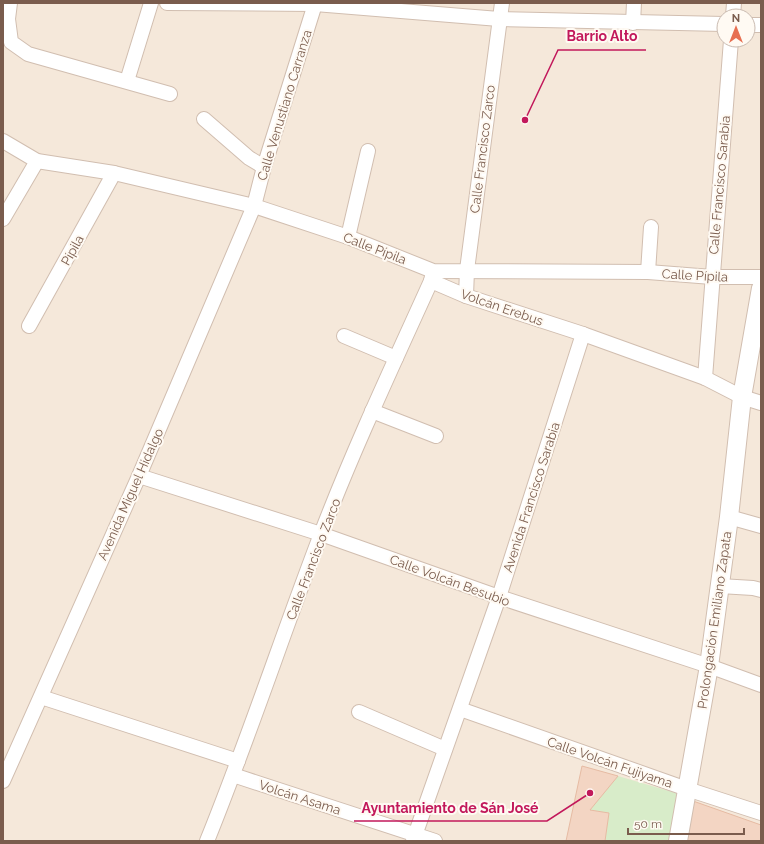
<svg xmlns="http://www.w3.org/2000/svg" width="764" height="844" font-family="Raleway,sans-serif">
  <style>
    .residential { fill: #f5e8da; fill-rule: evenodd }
    .green { fill: #d8ecc9 }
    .building { fill: #f3d5c3; stroke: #e6bba3 }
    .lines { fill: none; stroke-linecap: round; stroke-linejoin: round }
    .minor-casing { stroke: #d1beb0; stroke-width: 16 }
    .tertiary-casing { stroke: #d1beb0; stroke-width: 20 }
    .minor { stroke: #fff; stroke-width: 14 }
    .tertiary { stroke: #fff; stroke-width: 18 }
    .labels { text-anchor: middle; stroke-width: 4; stroke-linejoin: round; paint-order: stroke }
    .street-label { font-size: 13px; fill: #7a5c4d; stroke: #fffaf3 }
    .leader { fill: none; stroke: #c2185b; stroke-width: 1.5 }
    .callout-dot { fill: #c2185b; stroke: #fffaf3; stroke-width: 1.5 }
    .callout-label { font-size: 14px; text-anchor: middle; font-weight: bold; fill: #c2185b; stroke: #fffaf3; stroke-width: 4; stroke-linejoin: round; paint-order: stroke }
  </style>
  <rect width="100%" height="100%" fill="#fdf6ec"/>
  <path class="residential" d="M3,3H761V841H3ZM724,16H748V40H724Z"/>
  <polygon class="green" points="618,776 679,794 672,841 605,841 609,813 590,810"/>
  <g class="building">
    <polygon points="582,766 618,776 590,810 609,813 605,841 566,841"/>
    <polygon points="693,801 761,825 761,841 686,841"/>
  </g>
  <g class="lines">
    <defs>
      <g id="minor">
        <polyline points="10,3 8,19 11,42 28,54 170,94"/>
        <polyline points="167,3 315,4 499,19 724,24"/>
        <polyline points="733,16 734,3"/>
        <polyline points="633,23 634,3"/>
        <polyline points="748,25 761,25"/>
        <polyline points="127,81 151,3"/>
        <polyline points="204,119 249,158 264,167"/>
        <polyline points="3,141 37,161 114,173 254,206 348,237 433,271 648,272 712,277 761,277"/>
        <polyline points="3,219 37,161"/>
        <polyline points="348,237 368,151"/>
        <polyline points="433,272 431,281 466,296 583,334 705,378 742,397 761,403"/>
        <polyline points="648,272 651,227"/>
        <polyline points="466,296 467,270 502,3"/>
        <polyline points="29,326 114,173"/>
        <polyline points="344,336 396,358"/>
        <polyline points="705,378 731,40"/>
        <polyline points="372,411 436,436"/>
        <polyline points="139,476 321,534 499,597 709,666 761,685"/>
        <polyline points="729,517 761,526"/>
        <polyline points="720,586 753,588 761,590"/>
        <polyline points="41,697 238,761"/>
        <polyline points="460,709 687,789 761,813"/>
        <polyline points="359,712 445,749"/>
        <polyline points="233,775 435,841"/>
        <polyline points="3,781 139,476 254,206 264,167 315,4"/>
        <path d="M207,841C248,740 282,636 321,534C354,448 393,365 431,281"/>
        <polyline points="413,841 499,597 583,334"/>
      </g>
      <polyline id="tertiary" points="678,841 709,666 729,517 742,397 761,288"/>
    </defs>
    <use href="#minor" class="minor-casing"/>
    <use href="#tertiary" class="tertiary-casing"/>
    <use href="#minor" class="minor"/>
    <use href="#tertiary" class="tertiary"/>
  </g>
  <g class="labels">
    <g class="street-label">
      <text transform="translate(284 105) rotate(-73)" y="5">Calle Venustiano Carranza</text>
      <text transform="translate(482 149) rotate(-83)" y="5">Calle Francisco Zarco</text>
      <text transform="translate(719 185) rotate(-85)" y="5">Calle Francisco Sarabia</text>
      <text transform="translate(375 248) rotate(21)" y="5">Calle Pípila</text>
      <text transform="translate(72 250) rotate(-61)" y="5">Pípila</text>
      <text transform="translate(695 275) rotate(3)" y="5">Calle Pípila</text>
      <text transform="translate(502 307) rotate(19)" y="5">Volcán Erebus</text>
      <text transform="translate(130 494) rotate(-66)" y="5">Avenida Miguel Hidalgo</text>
      <text transform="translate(531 497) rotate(-72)" y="5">Avenida Francisco Sarabia</text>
      <text transform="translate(313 559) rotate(-69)" y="5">Calle Francisco Zarco</text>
      <text transform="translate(450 580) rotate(20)" y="5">Calle Volcán Besubio</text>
      <text transform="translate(714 620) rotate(-82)" y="5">Prolongación Emiliano Zapata</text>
      <text transform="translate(610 762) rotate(19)" y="5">Calle Volcán Fujiyama</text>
      <text transform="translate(300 797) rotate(18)" y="5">Volcán Asama</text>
    </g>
  </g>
  <path class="leader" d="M525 120L558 50H646M590 793L547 821H354"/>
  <g class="callout-dot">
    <circle cx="525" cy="120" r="4"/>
    <circle cx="590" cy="793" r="4"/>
  </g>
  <g class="callout-label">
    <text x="602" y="41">Barrio Alto</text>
    <text x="450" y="813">Ayuntamiento de Sán José</text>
  </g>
  <rect width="764" height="844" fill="none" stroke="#7a5c4d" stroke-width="8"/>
  <g transform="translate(736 28)"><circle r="19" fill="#fffaf3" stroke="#cabbb1"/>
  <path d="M0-3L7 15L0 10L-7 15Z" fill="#e76f51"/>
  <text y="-6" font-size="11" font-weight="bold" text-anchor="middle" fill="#7a5c4d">N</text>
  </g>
  <path d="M628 828v6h116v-6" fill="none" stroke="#7a5c4d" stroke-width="2"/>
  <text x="634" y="828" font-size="12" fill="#7a5c4d" stroke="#fffaf3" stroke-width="3" paint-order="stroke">50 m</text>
</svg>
